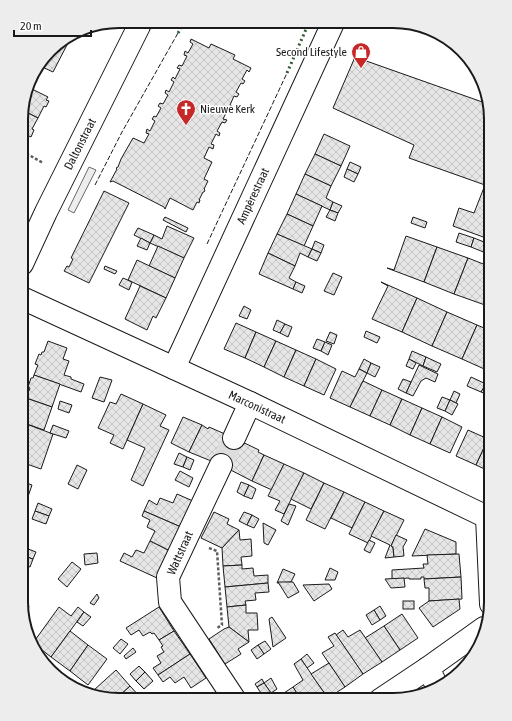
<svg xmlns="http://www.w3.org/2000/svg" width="512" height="721" font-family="'Asap Condensed',sans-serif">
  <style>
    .parking { fill: #ededed; stroke: #6a6a6a }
    .building { fill: url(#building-cross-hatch); stroke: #1a1a1a }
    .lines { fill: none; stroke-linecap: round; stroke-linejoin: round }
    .street-tunnel { stroke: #ddd; stroke-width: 22; stroke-dasharray: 22 11; stroke-linecap: butt }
    .street-casing { stroke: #1a1a1a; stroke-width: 24 }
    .secondary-casing { stroke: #1a1a1a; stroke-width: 24 }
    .path { stroke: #5f5f5f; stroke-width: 2.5; stroke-dasharray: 3 2; stroke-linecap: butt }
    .street { stroke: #fff; stroke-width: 22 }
    .secondary { stroke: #fff; stroke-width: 22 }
    .hedge { stroke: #2b5a34; stroke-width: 3; stroke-dasharray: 2 3; stroke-linecap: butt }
    .fence { stroke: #1a1a1a; stroke-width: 1; stroke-dasharray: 5 2; stroke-linecap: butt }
    .labels { text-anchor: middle; stroke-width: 3; stroke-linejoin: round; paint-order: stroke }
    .poi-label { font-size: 12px; fill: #1a1a1a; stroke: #fff; text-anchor: end }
    .street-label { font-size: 12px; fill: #1a1a1a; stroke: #fff }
    .rim { fill: none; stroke: #1a1a1a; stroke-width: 2 }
  </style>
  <defs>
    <pattern id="building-cross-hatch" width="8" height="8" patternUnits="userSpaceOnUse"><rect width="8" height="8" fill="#e6e6e6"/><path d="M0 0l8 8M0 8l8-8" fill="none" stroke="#c5c5c5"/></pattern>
  </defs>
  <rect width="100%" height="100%" fill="#fff"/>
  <polygon class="parking" points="89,167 96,170 74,213 68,210"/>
  <g class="building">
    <polygon points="69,37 66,42 68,43 53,72 38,65 55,45"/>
    <polygon points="191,39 209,48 211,44 235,55 233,59 251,68 249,72 247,70 242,79 245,81 243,84 241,83 236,92 239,94 237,97 234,96 230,105 233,107 231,110 228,109 223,119 227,120 225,123 222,122 217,131 220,133 219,136 216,134 211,144 214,145 213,149 209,147 204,158 212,162 204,179 208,181 204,189 205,190 204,192 203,192 199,200 200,200 199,203 197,202 193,210 170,198 165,209 164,207 113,181 110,182 117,169 116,168 118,167 121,159 133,138 144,143 149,134 146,133 147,129 150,131 155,121 152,119 154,116 156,117 161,108 158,106 160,103 163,104 168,95 165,93 166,90 169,92 174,82 171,80 173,77 175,79 180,69 177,68 179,65 182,66 187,56 184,55 185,51 188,53 193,44 190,42"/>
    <polygon points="355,57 488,104 491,119 491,224 486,238 453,226 459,208 474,213 485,185 409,158 414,145 333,108"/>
    <polygon points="28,87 48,97 46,100 49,101 46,107 44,106 38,118 22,110 22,106"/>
    <polygon points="22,110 38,118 32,129 34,130 31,137 29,136 27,141 22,139"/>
    <polygon points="324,134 350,146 341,166 315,154"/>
    <polygon points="315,154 341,166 331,186 305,174"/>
    <polygon points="350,162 361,167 358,174 347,169"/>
    <polygon points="347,169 358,174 354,182 344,177"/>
    <polygon points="305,174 331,186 326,198 333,202 330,210 296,194"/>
    <polygon points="104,191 129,203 89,283 64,271 67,266 69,267 73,259 71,258"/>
    <polygon points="296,194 322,206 313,226 287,214"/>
    <polygon points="333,202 342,206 338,213 330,210"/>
    <polygon points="330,210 338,213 335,221 326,217"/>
    <polygon points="287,214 313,226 304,246 277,234"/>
    <polygon points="165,217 188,228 186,232 163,220"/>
    <polygon points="413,217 427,222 425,228 411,223"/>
    <polygon points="491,224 491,235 488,233"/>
    <polygon points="167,226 194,238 184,258 150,243 154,235 162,239"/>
    <polygon points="138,228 154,235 150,243 134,235"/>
    <polygon points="459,233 474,238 471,247 456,242"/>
    <polygon points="277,234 312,249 308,257 300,253 295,266 268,253"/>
    <polygon points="406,236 437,247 424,282 387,268 394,270"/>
    <polygon points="141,238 150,243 147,250 137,246"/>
    <polygon points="474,238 489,244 486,253 471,247"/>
    <polygon points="315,241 324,245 321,253 312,249"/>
    <polygon points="158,246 184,258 175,278 149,266"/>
    <polygon points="437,247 468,258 454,294 424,282"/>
    <polygon points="312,249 321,253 317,261 308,257"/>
    <polygon points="268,253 295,266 289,278 296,282 293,289 259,274"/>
    <polygon points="468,258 491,267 491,289 485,305 454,294"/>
    <polygon points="137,260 175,278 166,298 128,280"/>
    <polygon points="105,266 117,271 115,274 104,269"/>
    <polygon points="333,273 342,277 334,295 324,291"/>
    <polygon points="123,278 132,282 129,290 119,285"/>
    <polygon points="296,282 305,286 302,293 293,289"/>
    <polygon points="381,282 417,298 402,332 372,319 388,286"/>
    <polygon points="140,286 166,298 156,318 153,316 147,330 125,319"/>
    <polygon points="491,289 491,307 485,305"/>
    <polygon points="417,298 447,312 432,346 402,332"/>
    <polygon points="244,306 251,310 247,319 239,316"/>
    <polygon points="447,312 477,325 462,359 432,346"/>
    <polygon points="277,320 285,324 280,333 273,330"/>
    <polygon points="236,323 256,332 245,358 224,349"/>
    <polygon points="285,324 292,327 288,337 280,333"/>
    <polygon points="477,325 491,331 491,372 462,359"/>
    <polygon points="366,331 380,337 377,343 364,337"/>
    <polygon points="256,332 276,341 264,367 245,358"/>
    <polygon points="330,332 337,335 334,344 326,341"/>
    <polygon points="317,339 325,342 321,351 313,348"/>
    <polygon points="48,341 67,348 63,359 69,361 64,375 71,377 71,379 84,384 81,392 34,375 38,365 35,364 39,354 41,355 42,352 44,352"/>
    <polygon points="276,341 296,350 284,377 264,367"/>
    <polygon points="325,342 332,345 328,355 321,351"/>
    <polygon points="296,350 316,359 304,386 284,377"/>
    <polygon points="412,351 426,357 423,366 409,359"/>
    <polygon points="426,357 441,364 437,372 423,366"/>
    <polygon points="316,359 336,369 324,395 304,386"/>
    <polygon points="364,359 371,363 367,373 359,369"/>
    <polygon points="409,359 416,363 413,369 406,366"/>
    <polygon points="371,363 380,367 375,377 367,373"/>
    <polygon points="419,365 438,374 435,382 426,378 421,381 413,396 406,393"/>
    <polygon points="359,369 367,373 350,407 330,398 342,371 355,377"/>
    <polygon points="34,375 60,384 52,407 26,398 30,388 28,387 31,378 33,378"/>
    <polygon points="100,377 112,380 104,402 92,398"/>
    <polygon points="471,377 486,384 481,392 467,386"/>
    <polygon points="403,379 411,382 406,393 398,389"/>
    <polygon points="363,381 382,390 370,416 350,407"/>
    <polygon points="486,384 491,386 491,396 481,392"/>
    <polygon points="382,390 402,399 390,425 370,416"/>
    <polygon points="454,391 460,394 456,403 450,400"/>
    <polygon points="121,394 143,404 123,449 110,443 114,435 98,428 110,402 116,404"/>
    <polygon points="442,397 450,400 445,411 437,408"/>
    <polygon points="26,398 52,407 44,430 21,422 21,405 23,400 25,401"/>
    <polygon points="402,399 422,408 410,435 390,425"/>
    <polygon points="450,400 458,404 452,415 445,411"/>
    <polygon points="60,401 72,405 69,413 58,409"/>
    <polygon points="143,404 166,415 160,426 169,430 143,486 131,480 145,448 127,440"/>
    <polygon points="422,408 442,417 430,444 410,435"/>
    <polygon points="183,417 202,425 189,452 171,443"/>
    <polygon points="442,417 462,427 450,453 430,444"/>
    <polygon points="490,418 491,419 491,431 485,428"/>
    <polygon points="21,422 53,434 41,469 21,462"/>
    <polygon points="53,425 69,431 66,438 50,433"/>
    <polygon points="202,425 208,429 209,427 234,438 221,465 189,452"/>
    <polygon points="468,430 488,439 476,465 456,456"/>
    <polygon points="491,433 491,472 476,465"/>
    <polygon points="234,438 259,450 258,452 264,455 252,481 221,465"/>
    <polygon points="179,453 187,457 183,467 174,464"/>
    <polygon points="264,455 284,464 272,490 252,481"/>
    <polygon points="187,457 194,460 190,470 183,467"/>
    <polygon points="284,464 304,473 284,514 275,510 280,501 268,496"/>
    <polygon points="77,465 87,470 78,489 68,484"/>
    <polygon points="180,471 193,478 189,487 175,480"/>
    <polygon points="304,473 324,483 311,509 291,499"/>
    <polygon points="21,481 32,485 24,508 21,507"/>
    <polygon points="241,482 249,485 244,496 237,492"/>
    <polygon points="324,483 344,492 325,529 306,520"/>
    <polygon points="249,485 256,489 252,499 244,496"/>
    <polygon points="344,492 365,502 352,528 331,518"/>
    <polygon points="177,494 193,501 181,527 144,511 149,500 157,505 160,498 173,503"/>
    <polygon points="365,502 384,511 368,543 349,534"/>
    <polygon points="38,503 52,509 49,516 35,511"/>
    <polygon points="289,504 296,506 288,525 281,521"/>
    <polygon points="35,511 49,516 46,524 32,519"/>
    <polygon points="144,511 181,527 170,551 150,541 155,531 147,527 150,520 142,516"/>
    <polygon points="384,511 404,520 391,546 393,547 394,557 385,558 390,545 371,536"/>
    <polygon points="214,512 229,519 227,524 239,530 222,548 201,538"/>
    <polygon points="244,512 252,515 247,525 239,521"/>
    <polygon points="252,515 259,519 254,528 247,525"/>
    <polygon points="263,523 276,530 268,545 264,543"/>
    <polygon points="425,529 456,542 456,554 412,556"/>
    <polygon points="239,530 240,540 251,539 252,556 241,557 242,565 223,566 222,548"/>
    <polygon points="396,535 407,540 403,547 404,556 394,557 393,547 391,546"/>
    <polygon points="369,540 375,543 370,553 364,550"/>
    <polygon points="150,541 170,551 157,578 120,561 124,553 132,557 136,550 144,553"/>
    <polygon points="23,547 36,552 33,559 21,555"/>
    <polygon points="97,553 98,563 85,565 84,554"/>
    <polygon points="459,554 461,577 424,579 424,577 421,577 421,579 409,579 409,578 392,579 392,570 424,568 423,564 428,564 427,555"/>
    <polygon points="21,555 33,559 30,567 21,564"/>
    <polygon points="72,562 81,569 67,587 58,579"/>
    <polygon points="242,565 242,569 253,568 254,576 268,575 268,583 225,587 223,566"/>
    <polygon points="330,568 338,572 335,580 325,580"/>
    <polygon points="283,569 295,574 291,582 277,583"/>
    <polygon points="461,577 462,599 429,601 429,588 425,588 424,579"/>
    <polygon points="404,578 405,587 391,588 385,579"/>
    <polygon points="278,582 293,582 299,592 288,598"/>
    <polygon points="268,583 269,592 255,593 256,600 245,601 246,605 227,607 225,587"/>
    <polygon points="329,584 332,589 314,601 303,585"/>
    <polygon points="97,594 99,598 94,605 90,603"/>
    <polygon points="459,599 460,609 433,627 419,608 429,601"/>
    <rect x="403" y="601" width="11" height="8"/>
    <polygon points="21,604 29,606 25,618"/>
    <polygon points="246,605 246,613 257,613 258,630 248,630 249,642 229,627 227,607"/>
    <polygon points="380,606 386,616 380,620 374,610"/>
    <polygon points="59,607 71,616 78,607 84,612 51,657 33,643"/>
    <polygon points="159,607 174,631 159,640 154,633 152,634 150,632 143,636 139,630 131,635 126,628"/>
    <polygon points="374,610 380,620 372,625 366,615"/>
    <polygon points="84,612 91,617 83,626 77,622"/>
    <polygon points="402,614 418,638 400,650 384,626"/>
    <polygon points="272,617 286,638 273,647 269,619"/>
    <polygon points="384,626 400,650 382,662 365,638"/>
    <polygon points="229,627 249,642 238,649 241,654 225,664 209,639 224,629"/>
    <polygon points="343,630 348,637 360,630 382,662 363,674 336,635"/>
    <polygon points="70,631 88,645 70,671 51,657"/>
    <polygon points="174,631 190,654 158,675 153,668 161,663 157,656 164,652 161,647 163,646 159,640"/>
    <polygon points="335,633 363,674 345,687 322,653 334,646 328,637"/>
    <polygon points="121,639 128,644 120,654 113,648"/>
    <polygon points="265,641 271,649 264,654 258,645"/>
    <polygon points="88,645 107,659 88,685 70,671"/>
    <polygon points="258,645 264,654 257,659 251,650"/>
    <polygon points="133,648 136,652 126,659 124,656"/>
    <polygon points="190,654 206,678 191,688 184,677 175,683 170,677 163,682 158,675"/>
    <polygon points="307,654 314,663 307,668 301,659"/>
    <polygon points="301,659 328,698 325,700 301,700 293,687 303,680 294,664"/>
    <polygon points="329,663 345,687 328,698 311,674"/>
    <polygon points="139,666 145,672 136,681 130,674"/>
    <polygon points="116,670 130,686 116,699 107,699 100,697 94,690"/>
    <polygon points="145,672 153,681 144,689 136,681"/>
    <polygon points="271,678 277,689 271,693 264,683"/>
    <polygon points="262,679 264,683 257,687 255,684"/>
    <polygon points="264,683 271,693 264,698 257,687"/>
    <polygon points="130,686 142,699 116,699"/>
    <polygon points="293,687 301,700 276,700 275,699"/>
  </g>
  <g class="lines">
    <polyline class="street-tunnel" points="221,465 234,438"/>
    <defs>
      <g id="street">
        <polyline points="22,298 250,403 491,519"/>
        <polyline points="174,368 333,23"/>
        <polyline points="234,438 250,403"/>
        <polyline points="221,465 168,577 170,602 235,700"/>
        <polyline points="487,517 491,604"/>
        <polyline points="428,668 438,688"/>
        <polyline points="380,700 428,668 484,628"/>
      </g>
      <polyline id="secondary" points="22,264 46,212 139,26"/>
    </defs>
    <use href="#street" class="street-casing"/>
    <use href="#secondary" class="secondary-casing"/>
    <g class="path">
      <polyline points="22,151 43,163"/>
      <polyline points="209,548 217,551 222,625 217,628"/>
    </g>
    <use href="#street" class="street"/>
    <use href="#secondary" class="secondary"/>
    <g class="hedge">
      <polyline points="178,33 183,25"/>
      <polyline points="287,73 307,27 305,23"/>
    </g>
    <g class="fence">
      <polyline points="95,185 122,132 178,33"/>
      <polyline points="207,244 287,73"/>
    </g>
  </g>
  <defs>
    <symbol id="shop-pin" viewBox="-11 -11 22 30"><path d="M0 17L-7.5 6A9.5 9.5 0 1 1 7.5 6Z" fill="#c62828" stroke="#fff"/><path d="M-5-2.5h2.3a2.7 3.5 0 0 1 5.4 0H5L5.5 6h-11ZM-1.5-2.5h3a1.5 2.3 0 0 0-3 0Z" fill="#fff"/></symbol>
    <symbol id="church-pin" viewBox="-11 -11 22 30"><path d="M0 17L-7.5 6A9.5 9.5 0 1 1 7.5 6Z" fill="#c62828" stroke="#fff"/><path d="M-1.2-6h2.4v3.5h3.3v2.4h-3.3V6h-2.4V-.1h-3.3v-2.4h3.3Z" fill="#fff"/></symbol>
  </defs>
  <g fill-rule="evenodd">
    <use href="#shop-pin" x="350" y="41" width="22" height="30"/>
    <use href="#church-pin" x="175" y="98" width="22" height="30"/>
  </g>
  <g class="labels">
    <g class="poi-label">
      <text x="347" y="56">Second Lifestyle</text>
      <text x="200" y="113" text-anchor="start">Nieuwe Kerk</text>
    </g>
    <g class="street-label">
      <text transform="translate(80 144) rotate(-63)" y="4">Daltonstraat</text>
      <text transform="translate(253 196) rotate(-65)" y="4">Ampèrestraat</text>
      <text transform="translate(257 407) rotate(25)" y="4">Marconistraat</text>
      <text transform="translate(180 553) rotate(-66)" y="4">Wattstraat</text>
    </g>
  </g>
  <path d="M0 0H512V721H0ZM119 28H393A91 91 0 0 1 484 119V602A91 91 0 0 1 393 693H119A91 91 0 0 1 28 602V119A91 91 0 0 1 119 28Z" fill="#ededed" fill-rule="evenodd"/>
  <path class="rim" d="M119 28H393A91 91 0 0 1 484 119V602A91 91 0 0 1 393 693H119A91 91 0 0 1 28 602V119A91 91 0 0 1 119 28Z"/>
  <path d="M14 30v6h77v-6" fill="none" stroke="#1a1a1a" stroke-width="2"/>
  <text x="20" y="30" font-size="12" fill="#1a1a1a" stroke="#ffffff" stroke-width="3" paint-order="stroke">20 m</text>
</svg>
